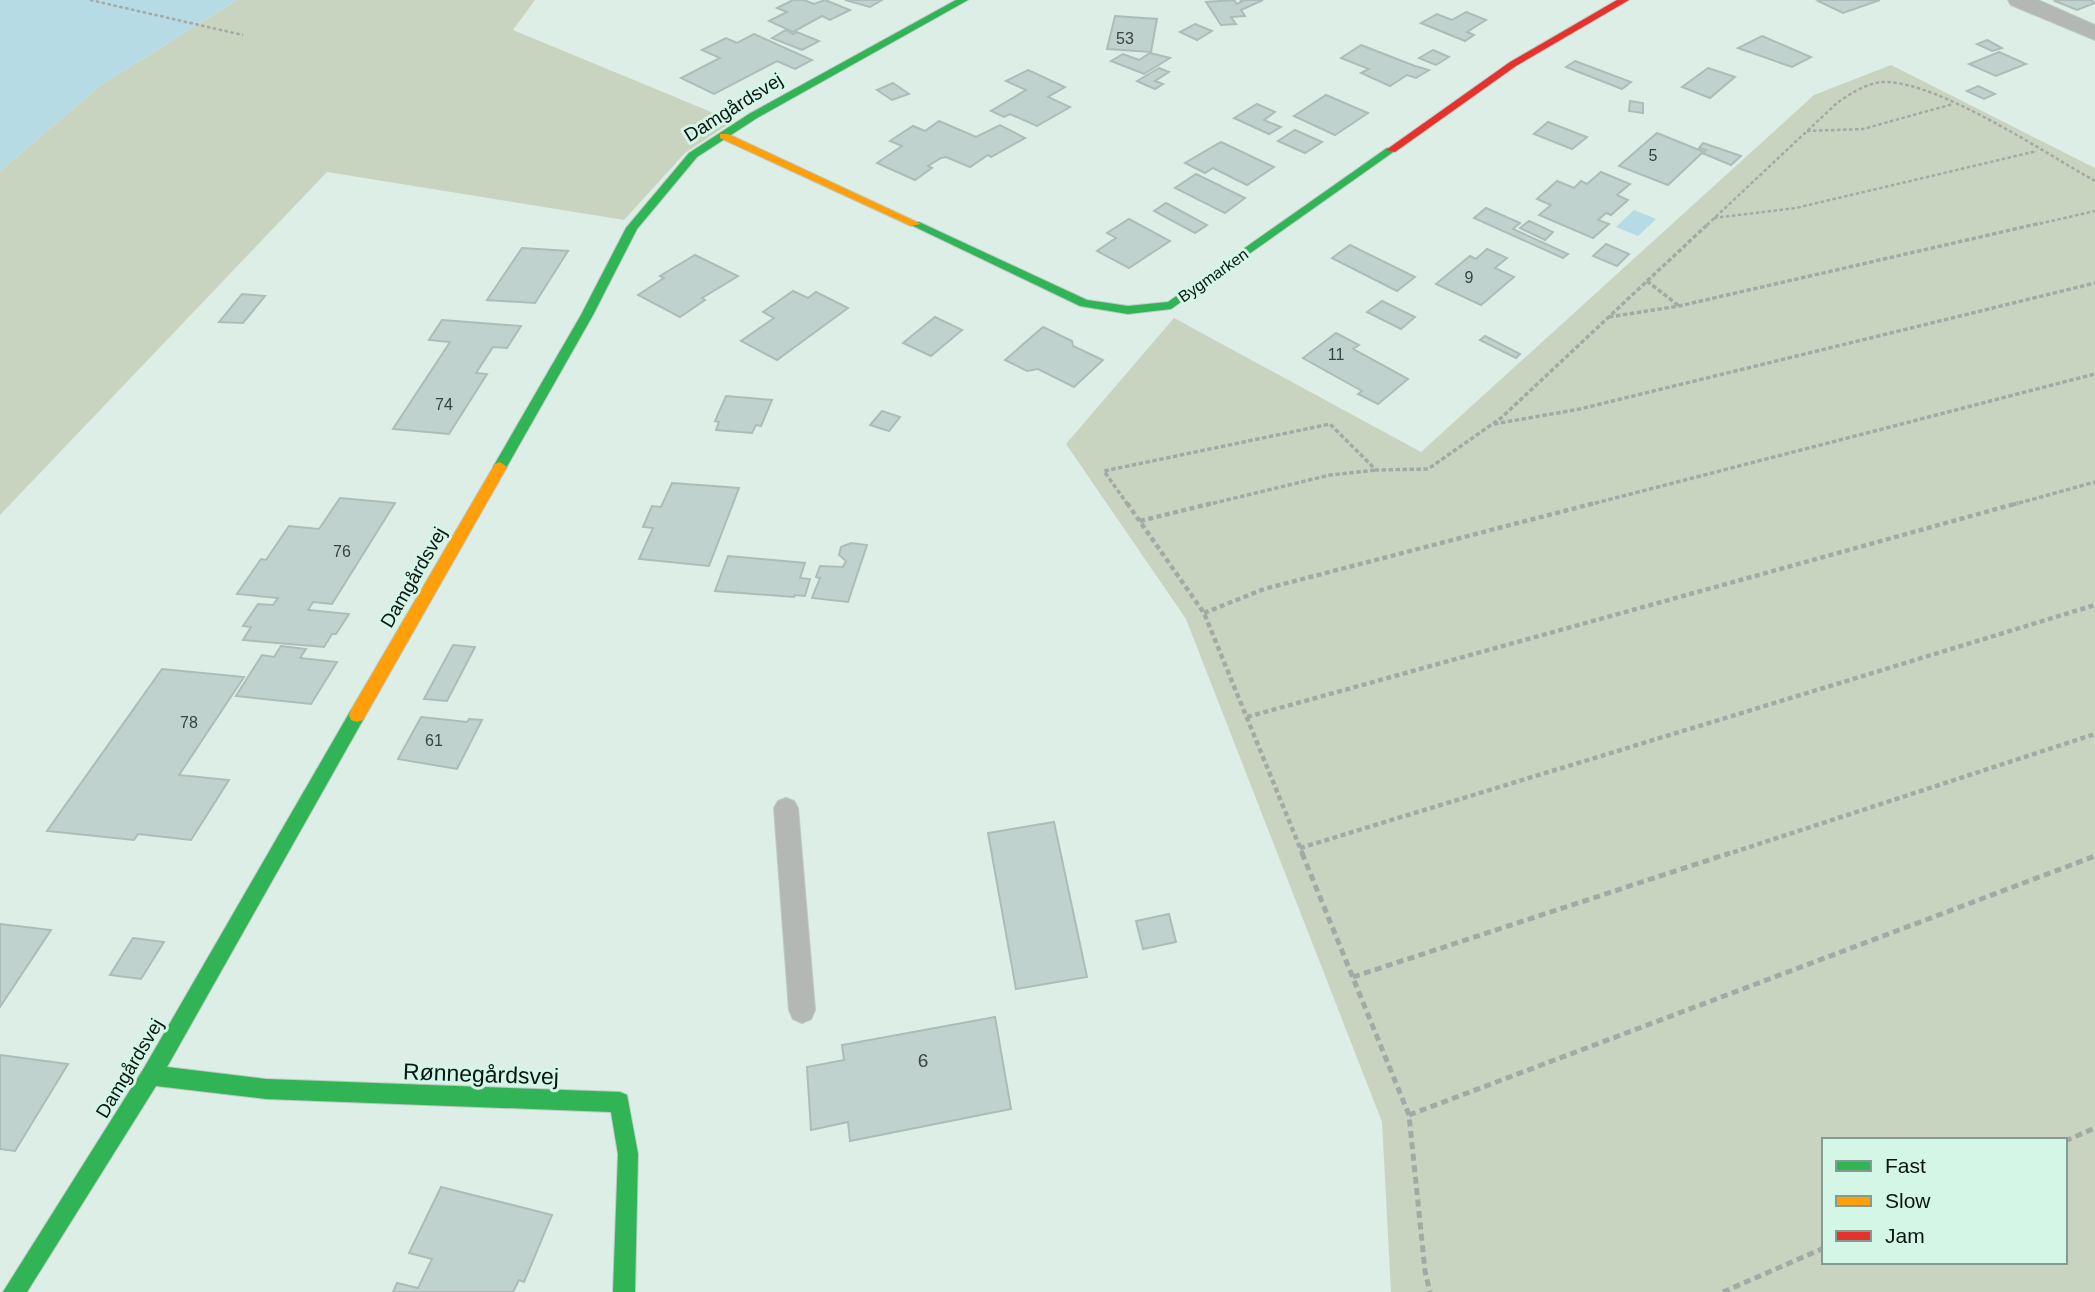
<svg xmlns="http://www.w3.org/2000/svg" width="2095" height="1292" font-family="Helvetica,sans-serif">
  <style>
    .green { fill: #c9d4c0; fill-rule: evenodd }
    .water { fill: #b6dbe4 }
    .building { fill: #c0d2ce; stroke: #adbcb8; stroke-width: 2 }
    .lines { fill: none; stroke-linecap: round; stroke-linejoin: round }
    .lane-casing { stroke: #bccac4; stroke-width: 2 }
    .street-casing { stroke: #bccac4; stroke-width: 2 }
    .fast-casing { stroke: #bccac4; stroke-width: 2 }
    .slow-casing { stroke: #bccac4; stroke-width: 2 }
    .jam-casing { stroke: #bccac4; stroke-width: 2 }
    .path-far3 { stroke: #a3aaa5; stroke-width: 2.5; stroke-dasharray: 3.5 2.5; stroke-linecap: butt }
    .path-far2 { stroke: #a3aaa5; stroke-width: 3.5; stroke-dasharray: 4.5 2.5; stroke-linecap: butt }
    .path-far1 { stroke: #a3aaa5; stroke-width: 4.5; stroke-dasharray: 5 3.5; stroke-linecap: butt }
    .path { stroke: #a3aaa5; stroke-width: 5; stroke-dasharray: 7 4.5; stroke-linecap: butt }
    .lane { fill: #b3b8b5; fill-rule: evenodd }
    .street { fill: #b3b8b5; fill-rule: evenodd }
    .fast { fill: #30b455; fill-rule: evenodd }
    .slow { fill: #ff9f0a; fill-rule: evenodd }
    .jam { fill: #e5322d; fill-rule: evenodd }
    .labels { text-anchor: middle; stroke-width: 6; stroke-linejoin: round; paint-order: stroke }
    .number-label { font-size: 16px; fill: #374440 }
    .far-street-label { font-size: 16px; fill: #091510; stroke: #d4f6e7 }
    .street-label { font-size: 19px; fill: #091510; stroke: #d4f6e7 }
    .near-number-label { font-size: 19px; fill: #374440 }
    .near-street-label { font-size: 23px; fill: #091510; stroke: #d4f6e7 }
  </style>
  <rect width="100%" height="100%" fill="#dceee6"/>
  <g class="green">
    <polygon points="237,0 535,0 513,30 733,121 685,153 624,220 327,172 0,515 0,171 101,85"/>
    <path d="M1891,65L2095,168V1292H1391L1382,1122L1186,619L1066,444L1174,318L1421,452L1814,95ZM1824,1140H2065V1262H1824Z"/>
  </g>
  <g class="water">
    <polygon points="0,0 237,0 101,85 0,171"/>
    <polygon points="1634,210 1656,219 1638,236 1616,227"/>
  </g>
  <g class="building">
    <polygon points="793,0 804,0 814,4 825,0 850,10 830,20 822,16 793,32 769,21 787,12 777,8"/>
    <polygon points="845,0 882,0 870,7"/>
    <polygon points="1234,0 1237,4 1243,1 1240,0 1263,0 1241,10 1245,16 1231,17 1236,24 1221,25 1206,2"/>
    <polygon points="1822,0 1880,0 1843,13 1818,1"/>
    <polygon points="2058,0 2091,0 2095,3 2077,10 2055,1"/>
    <polygon points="1466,12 1486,20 1467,32 1474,35 1465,41 1421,23 1437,14 1452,20"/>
    <polygon points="1115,16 1157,19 1151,52 1107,49"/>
    <polygon points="1195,24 1212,31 1197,40 1180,32"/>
    <polygon points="786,30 793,34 797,32 819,41 802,50 772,38"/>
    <polygon points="754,34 812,60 795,69 777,61 714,94 681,78 720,58 702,50 726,38 737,43"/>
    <polygon points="1762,36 1811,57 1792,67 1738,48"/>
    <polygon points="1987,40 2002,48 1992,51 1977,44"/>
    <polygon points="1361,45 1415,66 1429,70 1416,78 1407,75 1390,86 1361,73 1369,69 1341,58"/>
    <polygon points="1433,50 1449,57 1436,65 1419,58"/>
    <polygon points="1999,52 2026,64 1996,76 1969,64"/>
    <polygon points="1150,53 1170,58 1144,74 1111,61 1123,54 1139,60"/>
    <polygon points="1575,61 1631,82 1622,89 1566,67"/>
    <polygon points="1159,68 1169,72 1155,81 1163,84 1155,89 1137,81"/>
    <polygon points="1708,68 1735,77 1710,98 1682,87"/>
    <polygon points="1028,70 1065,87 1048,97 1070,107 1037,126 1010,114 1004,117 991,111 1026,90 1006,81"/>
    <polygon points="893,83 909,94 892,100 877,90"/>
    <polygon points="1978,86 1995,94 1984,99 1967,91"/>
    <polygon points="1326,95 1368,113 1335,135 1294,116"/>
    <polygon points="1630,101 1643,103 1643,113 1629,111"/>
    <polygon points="1257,104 1275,112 1264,120 1281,127 1269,134 1234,118"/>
    <polygon points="939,121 976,137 1000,125 1025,138 991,157 988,155 970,167 946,157 941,158 928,166 932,168 915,180 877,163 902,146 890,141 913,126 925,131"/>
    <polygon points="1548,122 1587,137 1572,149 1534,134"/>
    <polygon points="1295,130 1322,142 1305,153 1278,141"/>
    <polygon points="1657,133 1704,152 1706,150 1699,148 1703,143 1741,156 1731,165 1702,153 1668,185 1619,166"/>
    <polygon points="1221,142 1274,167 1247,185 1213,168 1205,173 1185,163"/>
    <polygon points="1601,172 1630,184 1617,195 1628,200 1611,215 1606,213 1598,220 1609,224 1593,238 1539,215 1551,205 1537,199 1557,181 1574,188 1581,181 1587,184"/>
    <polygon points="1196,174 1245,198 1225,213 1175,188"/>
    <polygon points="1166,203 1207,225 1195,233 1154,211"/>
    <polygon points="1486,208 1520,223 1513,229 1568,254 1563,258 1474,218"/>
    <polygon points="1129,219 1170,241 1129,268 1097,251 1116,238 1107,233"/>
    <polygon points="1529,221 1553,232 1545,240 1520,228"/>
    <polygon points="1606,244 1629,254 1617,266 1593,256"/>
    <polygon points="1350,245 1415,277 1397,291 1332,258"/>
    <polygon points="522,248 568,251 535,303 487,300"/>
    <polygon points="1487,249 1507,258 1495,268 1514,277 1481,305 1436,284 1470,256 1476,259"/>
    <polygon points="695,255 738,276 702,298 705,300 680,317 638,295 664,278 660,276"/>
    <polygon points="793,291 808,298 816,292 848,308 777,360 741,341 774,318 763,312"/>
    <polygon points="242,294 265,296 243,323 219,322"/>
    <polygon points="1382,301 1415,317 1401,329 1367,312"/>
    <polygon points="935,317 962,330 931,356 903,343"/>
    <polygon points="442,320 521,326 507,348 493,347 476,373 487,374 449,434 393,429 450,342 429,340"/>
    <polygon points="1043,327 1072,341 1073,346 1103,360 1074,387 1038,369 1027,371 1005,360"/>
    <polygon points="1336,333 1359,345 1353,349 1408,379 1378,404 1358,394 1362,391 1303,358"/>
    <polygon points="1485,336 1520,354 1516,358 1480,340"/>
    <polygon points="726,396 772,400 761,426 756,425 752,433 716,430 719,422 715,421"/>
    <polygon points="882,411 900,417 889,431 870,425"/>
    <polygon points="672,483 739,488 709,566 639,559 653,528 643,527 652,506 661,507"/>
    <polygon points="340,498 395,503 332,604 313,602 308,610 349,614 336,634 332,634 324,647 243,640 251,627 243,626 258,604 273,605 278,598 237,594 261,559 266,560 289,526 319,529"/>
    <polygon points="851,543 867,545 848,602 812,598 820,578 816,577 820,566 843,567 846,561 839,555 841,547"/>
    <polygon points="728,556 805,563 800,578 810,579 805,596 795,595 794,597 715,591"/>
    <polygon points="453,645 475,647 447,701 424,699"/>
    <polygon points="281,646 306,649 300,658 337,662 311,704 236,696 262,655 274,657"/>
    <polygon points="162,669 244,677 179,775 229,780 191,840 138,834 134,840 47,831"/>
    <polygon points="421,717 467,722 469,719 482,720 457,769 398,759"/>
    <polygon points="1054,822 1087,977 1016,989 988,833"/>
    <polygon points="1169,914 1176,942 1143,949 1136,921"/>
    <polygon points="0,924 51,930 0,1007"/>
    <polygon points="133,938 164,942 141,979 110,975"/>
    <polygon points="995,1017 1011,1109 850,1141 848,1122 811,1130 807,1067 844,1060 842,1045"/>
    <polygon points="0,1055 68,1064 15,1151 0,1149"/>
    <polygon points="441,1187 552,1215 524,1282 519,1280 513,1292 393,1292 397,1283 418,1288 432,1259 409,1253"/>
  </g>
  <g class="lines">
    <defs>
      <polygon id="lane" points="786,798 794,801 798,808 815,1010 811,1019 802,1023 793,1019 789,1010 774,808 778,801"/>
      <polygon id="street" points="2008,0 2038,0 2095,25 2095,40 2011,5"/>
      <g id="fast">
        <polygon points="956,0 968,0 757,118 697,157 637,229 593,315 505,470 495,470 493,467 581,315 626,228 689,153 749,114"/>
        <polygon points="1387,148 1396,150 1171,309 1128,314 1080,306 909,224 919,222 1087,300 1128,306 1168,302"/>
        <polygon points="357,708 363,710 365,715 363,720 167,1067 266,1079 620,1092 627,1095 638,1154 635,1292 613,1292 618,1154 611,1112 266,1099 156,1086 27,1292 3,1292 144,1068 351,710"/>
      </g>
      <g id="slow">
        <polygon points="720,134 728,134 921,224 911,226 720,138"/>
        <polygon points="500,462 507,467 363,720 357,722 351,720 349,715 351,710 495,464"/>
      </g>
      <polygon id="jam" points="1617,0 1629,0 1516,66 1395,152 1386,150 1510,62"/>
    </defs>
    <use href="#lane" class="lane-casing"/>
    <use href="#street" class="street-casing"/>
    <use href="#fast" class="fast-casing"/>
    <use href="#slow" class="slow-casing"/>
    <use href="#jam" class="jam-casing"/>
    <g class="path-far3">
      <polyline points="90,0 243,35"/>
      <polyline points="1807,131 1863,129 1953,104"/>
      <polyline points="1714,218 1796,208 2037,151"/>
      <path d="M1707,225L1838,102C1852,93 1869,81 1887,82C1942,84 2045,153 2095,181"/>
      <polyline points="2034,225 2095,211"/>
    </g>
    <g class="path-far2">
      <polyline points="1647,281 1679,306"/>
      <polyline points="1609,317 1679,306 2041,223"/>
      <polyline points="1494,424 1580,409 2095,283"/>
      <polyline points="1128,505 1104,471 1330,424 1376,470 1428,469 1501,418 1709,223"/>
      <polyline points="1206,505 1330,475 1376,470"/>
      <polyline points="1588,505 2095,374"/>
      <polyline points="2012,505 2095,482"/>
    </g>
    <g class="path-far1">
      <polyline points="1127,503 1204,613 1303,855"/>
      <polyline points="1140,521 1213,503"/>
      <polyline points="1204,613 1264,589 1595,503"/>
      <polyline points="1247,717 2018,503"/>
      <polyline points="1300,848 2095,605"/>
      <polyline points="1725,855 2095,734"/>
    </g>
    <g class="path">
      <polyline points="1302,853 1409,1115 1425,1271 1430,1292"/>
      <polyline points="1353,977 1730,853"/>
      <polyline points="1409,1115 2095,856"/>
      <polyline points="2065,1141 2095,1128"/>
      <polyline points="1723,1292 1824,1248"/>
    </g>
    <use href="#lane" class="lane"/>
    <use href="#street" class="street"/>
    <use href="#fast" class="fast"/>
    <use href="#slow" class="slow"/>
    <use href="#jam" class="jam"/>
  </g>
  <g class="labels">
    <g class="number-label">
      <text x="1125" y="44">53</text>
      <text x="1653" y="161">5</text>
      <text x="1469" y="283">9</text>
      <text x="1336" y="360">11</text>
      <text x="444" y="410">74</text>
      <text x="342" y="557">76</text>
      <text x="189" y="728">78</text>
      <text x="434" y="746">61</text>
    </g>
    <g class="far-street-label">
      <text transform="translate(1213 275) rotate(-35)" y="6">Bygmarken</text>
    </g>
    <g class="street-label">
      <text transform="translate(733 107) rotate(-32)" y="7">Damgårdsvej</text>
      <text transform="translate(413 577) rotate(-60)" y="7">Damgårdsvej</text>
      <text transform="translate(129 1068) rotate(-59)" y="7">Damgårdsvej</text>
    </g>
    <g class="near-number-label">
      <text x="923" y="1067">6</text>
    </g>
    <g class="near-street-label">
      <text transform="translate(481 1074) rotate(2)" y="8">Rønnegårdsvej</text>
    </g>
  </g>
  <rect x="1822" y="1138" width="245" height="126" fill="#d4f6e7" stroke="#839c91" stroke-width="2"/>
  <rect x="1836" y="1161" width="35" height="10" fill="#30b455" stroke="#839c91" stroke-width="2"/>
  <text x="1885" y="1173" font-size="21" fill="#091510">Fast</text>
  <rect x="1836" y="1196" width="35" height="10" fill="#ff9f0a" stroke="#839c91" stroke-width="2"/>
  <text x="1885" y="1208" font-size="21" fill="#091510">Slow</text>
  <rect x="1836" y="1231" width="35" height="10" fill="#e5322d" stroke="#839c91" stroke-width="2"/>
  <text x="1885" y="1243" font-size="21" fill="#091510">Jam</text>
</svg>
